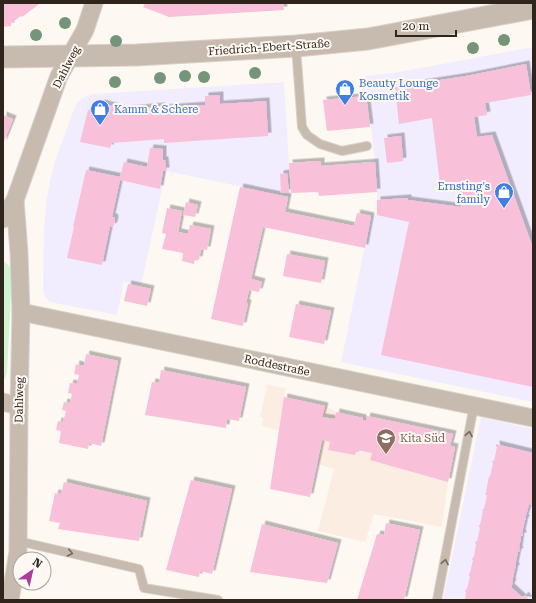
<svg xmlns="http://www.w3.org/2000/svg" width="536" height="603" font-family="'Roboto Serif',serif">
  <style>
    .commercial { fill: #f1ecfe }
    .built { fill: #fcede2 }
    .grass { fill: #cff5d3 }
    .building { fill: #f9c0d9; filter: url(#shadow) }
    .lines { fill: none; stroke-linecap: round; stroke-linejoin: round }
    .service-casing { stroke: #d9d2cc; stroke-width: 10 }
    .minor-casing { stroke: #d9d2cc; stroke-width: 19 }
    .tertiary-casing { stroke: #d9d2cc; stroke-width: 23 }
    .service { stroke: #c7bbb0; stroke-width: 8 }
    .minor { stroke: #c7bbb0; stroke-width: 17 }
    .tertiary { stroke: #c7bbb0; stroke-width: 21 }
    .tree { fill: #74957a }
    .oneway { stroke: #73685f }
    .labels { text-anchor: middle; stroke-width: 4; stroke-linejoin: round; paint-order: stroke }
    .street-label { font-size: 11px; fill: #2f251c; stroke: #fef8f3 }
    .shop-label { font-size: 11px; fill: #366cbe; stroke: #fef8f3; text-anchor: start }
    .education-label { font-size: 11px; fill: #785e54; stroke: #fef8f3; text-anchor: start }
  </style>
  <defs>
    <filter id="shadow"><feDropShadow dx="3.5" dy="-3.5" stdDeviation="0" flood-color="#0004"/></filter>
  </defs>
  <rect width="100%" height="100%" fill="#fef8f3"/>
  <g class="commercial">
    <polygon points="533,47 533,402 341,362 371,216 372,214 377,215 377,192 375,163 365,76 393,73 464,60"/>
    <polygon points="284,82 291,197 166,171 141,285 124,282 117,315 50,302 45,296 43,290 44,231 46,204 50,181 56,158 76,104 81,99 87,96 93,94"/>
    <polygon points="481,417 533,429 533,600 443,600"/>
  </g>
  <polygon class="built" points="267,385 286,388 284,397 325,406 336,412 363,418 367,416 453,434 450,446 455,447 448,482 442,527 374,514 365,542 318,531 334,469 317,464 322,441 262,426 263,418 260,417"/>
  <path class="grass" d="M3,261C9,265 11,268 12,275L7,372L5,378L3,381Z"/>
  <g class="building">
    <polygon points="3,3 40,3 34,8 22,17 21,16 11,23 11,26 3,27"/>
    <polygon points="145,3 283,3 284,10 169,17 143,7"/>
    <polygon points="526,64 531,95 485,103 487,115 474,117 477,137 492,135 533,248 533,387 381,355 409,222 377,215 377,200 408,198 408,200 461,207 458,182 440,184 432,118 399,124 395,87 466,76"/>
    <polygon points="220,95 220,104 266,101 268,136 164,143 164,139 112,143 110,148 80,142 88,110 89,110 90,108 97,104 100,105 101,103 120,108 119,110 162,106 162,108 205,105 205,96"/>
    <polygon points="366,96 370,127 327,131 323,100"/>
    <polygon points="3,115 13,119 3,144"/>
    <polygon points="401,136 403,161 387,163 384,138"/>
    <polygon points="150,148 163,149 163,160 165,160 166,171 163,171 160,189 120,180 112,217 114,217 115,220 114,225 112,227 110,226 102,265 67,258 74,227 73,227 86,170 120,177 124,162 147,167"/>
    <polygon points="321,161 321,166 375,162 377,192 319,196 318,192 291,193 289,163"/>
    <polygon points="287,173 289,193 281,193 280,174"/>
    <polygon points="240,187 288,197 285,212 354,226 357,213 371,216 365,248 263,227 251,279 262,282 259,292 249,290 246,303 248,303 243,326 211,319 216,296"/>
    <polygon points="186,202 198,205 195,217 183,215"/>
    <polygon points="167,208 182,211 178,232 188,234 190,225 211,229 207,250 201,249 199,260 195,259 194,264 182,261 183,253 162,249 166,234 162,233"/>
    <polygon points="287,254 325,261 321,283 283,276"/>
    <polygon points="128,284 151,289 147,306 124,301"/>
    <polygon points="296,304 331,311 324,344 289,337"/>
    <polygon points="86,354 118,361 101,446 89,443 88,449 59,443 61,431 56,430 58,421 63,422 66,411 62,410 64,402 70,403 72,394 68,393 70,383 77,384 79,375 74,374 76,364 84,366"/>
    <polygon points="161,370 246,387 239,421 227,419 226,428 145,415 152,382 159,383"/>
    <polygon points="284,397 325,406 322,417 335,419 336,412 363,418 363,420 366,421 367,416 453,434 450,446 455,447 448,482 370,460 372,453 357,450 355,455 328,450 330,442 322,440 310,497 270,489"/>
    <polygon points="496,444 533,453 533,505 529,504 527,512 525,518 526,518 526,520 525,520 522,533 523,534 523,536 521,536 519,550 520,550 519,552 518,552 515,566 516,566 516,569 515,568 512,582 513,582 511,587 523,598 525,595 529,600 465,600 466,592 465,592 466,589 467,589 470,576 469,576 469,573 470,573 473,560 472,560 473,557 474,557 476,544 475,543 476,541 477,541 480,528 479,527 479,525 480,525 483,511 482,511 483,509 484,509 487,495 485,495 486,492 489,476 490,477 493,463 492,463 493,460 494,461 497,447 496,447"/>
    <polygon points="191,480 232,489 212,574 200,571 199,577 166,570"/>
    <polygon points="64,482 147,501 139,541 58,529 60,523 49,521 55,493 61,494"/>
    <polygon points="386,523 420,530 404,600 357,600 377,534 384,535"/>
    <polygon points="262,524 338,543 327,583 250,572"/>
  </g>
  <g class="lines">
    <defs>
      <g id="service">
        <polyline points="296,47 302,127 307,135 320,144 342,151 367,146"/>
        <polyline points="18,541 139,569 144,588 218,600"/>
        <polyline points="437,600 474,405"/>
      </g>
      <g id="minor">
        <polyline points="3,219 15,200 59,76 85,30 94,3"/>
        <polyline points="21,312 533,418"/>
        <polyline points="3,402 19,406"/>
        <polyline points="10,600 18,552 19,406 21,312 19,253 15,200"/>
      </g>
      <polyline id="tertiary" points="3,57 70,56 136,55 296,46 368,39 533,8"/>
    </defs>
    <use href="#service" class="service-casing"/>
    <use href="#minor" class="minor-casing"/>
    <use href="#tertiary" class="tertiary-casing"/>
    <use href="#service" class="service"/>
    <use href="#minor" class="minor"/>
    <use href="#tertiary" class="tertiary"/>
  </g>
  <g class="tree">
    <circle cx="65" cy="23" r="6"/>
    <circle cx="36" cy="35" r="6"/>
    <circle cx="504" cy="40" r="6"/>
    <circle cx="116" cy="41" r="6"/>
    <circle cx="473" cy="48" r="6"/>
    <circle cx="255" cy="73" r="6"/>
    <circle cx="185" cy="76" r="6"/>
    <circle cx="204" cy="77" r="6"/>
    <circle cx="160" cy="78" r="6"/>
    <circle cx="115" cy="82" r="6"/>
  </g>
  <defs><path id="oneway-chevron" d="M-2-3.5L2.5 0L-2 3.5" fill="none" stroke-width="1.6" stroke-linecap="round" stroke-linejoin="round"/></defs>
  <g class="oneway">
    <use href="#oneway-chevron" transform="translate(469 434) rotate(-79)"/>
    <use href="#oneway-chevron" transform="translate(70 553) rotate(13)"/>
    <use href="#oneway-chevron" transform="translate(445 562) rotate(-79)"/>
  </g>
  <defs>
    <symbol id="shop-pin" viewBox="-11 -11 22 30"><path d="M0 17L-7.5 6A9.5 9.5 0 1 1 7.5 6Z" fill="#3f7fe0" stroke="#fef8f3"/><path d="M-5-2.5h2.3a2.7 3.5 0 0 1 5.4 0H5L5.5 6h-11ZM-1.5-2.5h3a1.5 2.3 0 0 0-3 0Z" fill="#fff"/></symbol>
    <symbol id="school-pin" viewBox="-11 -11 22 30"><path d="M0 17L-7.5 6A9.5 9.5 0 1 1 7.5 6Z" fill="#8d6e63" stroke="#fef8f3"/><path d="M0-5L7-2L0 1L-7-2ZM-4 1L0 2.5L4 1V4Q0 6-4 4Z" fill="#fff"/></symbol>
  </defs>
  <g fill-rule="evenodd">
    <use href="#shop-pin" x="334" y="78" width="22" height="30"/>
    <use href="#shop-pin" x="89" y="98" width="22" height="30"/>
    <use href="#shop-pin" x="493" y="181" width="22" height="30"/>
    <use href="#school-pin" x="375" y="427" width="22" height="30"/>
  </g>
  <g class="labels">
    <g class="street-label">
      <text transform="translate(269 47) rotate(-4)" y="4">Friedrich-Ebert-Straße</text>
      <text transform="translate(66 67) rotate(-63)" y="4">Dahlweg</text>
      <text transform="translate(277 365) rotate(12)" y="4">Roddestraße</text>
      <text transform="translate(19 400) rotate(-89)" y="4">Dahlweg</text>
    </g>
    <g class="shop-label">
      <text x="359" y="87">Beauty Lounge<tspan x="359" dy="13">Kosmetik</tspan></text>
      <text x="114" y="113">Kamm &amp; Schere</text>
      <text x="490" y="190" text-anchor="end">Ernsting's<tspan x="490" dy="13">family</tspan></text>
    </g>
    <g class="education-label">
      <text x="400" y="442">Kita Süd</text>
    </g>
  </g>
  <rect width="536" height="603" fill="none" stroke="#2f251c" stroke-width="8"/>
  <g transform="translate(32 571) rotate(34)"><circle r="19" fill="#fef8f3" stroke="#aba49d"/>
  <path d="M0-3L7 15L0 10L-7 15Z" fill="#ac3c99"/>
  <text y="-6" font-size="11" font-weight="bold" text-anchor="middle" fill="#2f251c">N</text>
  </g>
  <path d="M396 30v6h60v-6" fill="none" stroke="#2f251c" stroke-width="2"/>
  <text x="402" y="30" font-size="12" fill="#2f251c" stroke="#fef8f3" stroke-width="3" paint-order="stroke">20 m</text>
</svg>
